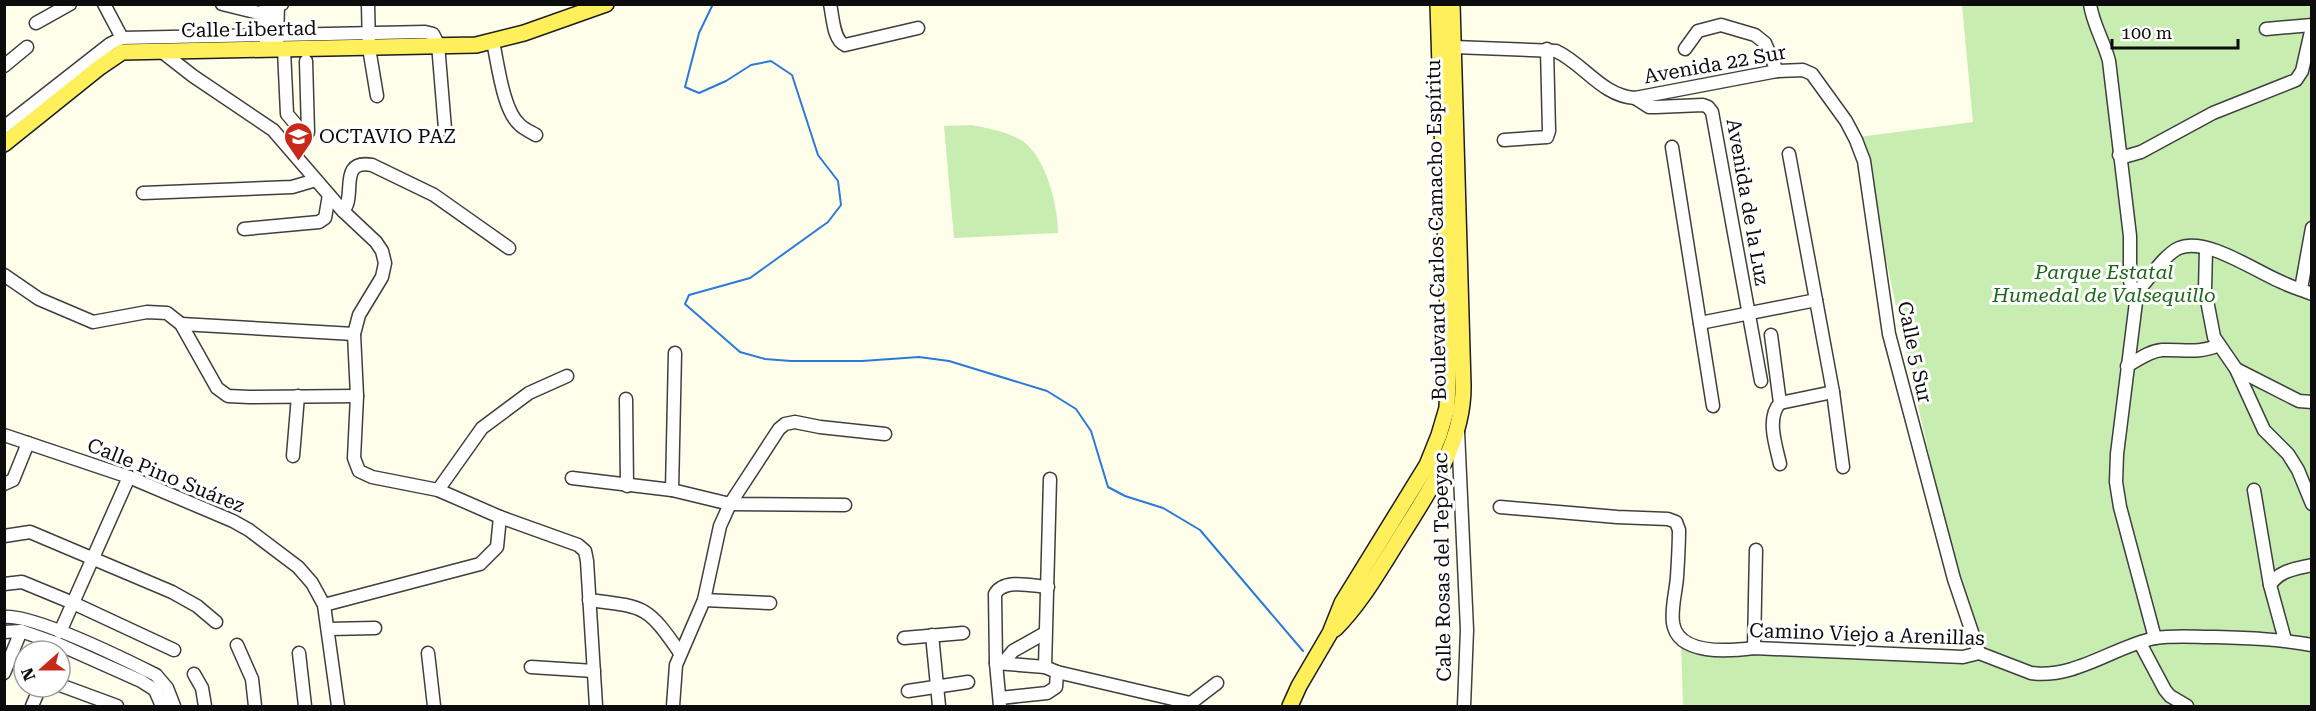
<svg xmlns="http://www.w3.org/2000/svg" width="2316" height="711" font-family="'Roboto Serif',serif">
  <style>
    .grass { fill: #c7edb1 }
    .lines { fill: none; stroke-linecap: round; stroke-linejoin: round }
    .stream { stroke: #2b7ad9; stroke-width: 2 }
    .minor-casing { stroke: #3f3f3f; stroke-width: 15 }
    .major-casing { stroke: #1d1d1d; stroke-width: 18 }
    .minor { stroke: #fff; stroke-width: 12 }
    .major { stroke: #ffef5a; stroke-width: 15 }
    .labels { text-anchor: middle; stroke-width: 6; stroke-linejoin: round; paint-order: stroke }
    .street-label { font-size: 20px; fill: #0c0c0c; stroke: #fff }
    .poi-label { font-size: 20px; fill: #0c0c0c; stroke: #fff; text-anchor: start }
    .park-label { font-size: 20px; font-style: italic; fill: #1c6817; stroke: #fff }
  </style>
  <rect width="100%" height="100%" fill="#fffeea"/>
  <g class="grass">
    <polygon points="1962,5 2311,5 2311,706 1683,706 1681,643 1973,655 1859,137 1973,122"/>
    <path d="M972,125C989,129 1005,131 1021,140C1046,156 1058,205 1058,233L954,238L944,126Z"/>
  </g>
  <g class="lines">
    <polyline class="stream" points="713,4 699,33 685,87 699,93 726,81 751,65 771,61 792,75 818,155 838,181 841,205 828,222 750,278 689,295 685,304 740,352 765,359 791,361 862,361 919,357 949,361 1047,391 1076,409 1091,431 1108,487 1125,496 1163,508 1200,530 1303,651"/>
    <defs>
      <g id="minor">
        <polyline points="104,4 122,38"/>
        <polyline points="222,4 259,13 282,4"/>
        <polyline points="368,4 369,48 377,96"/>
        <path d="M830,4C833,17 833,40 845,45L918,28"/>
        <path d="M2090,4C2093,25 2104,41 2109,61L2130,236V281L2136,302L2117,454L2116,482L2120,507L2155,638"/>
        <polyline points="266,11 266,43"/>
        <polyline points="36,23 70,4"/>
        <polyline points="2266,29 2312,25"/>
        <polyline points="277,42 278,4"/>
        <path d="M493,42C498,64 503,111 520,125C524,129 531,132 536,135"/>
        <path d="M1454,47L1556,51C1584,64 1602,96 1635,98L1777,71L1803,70L1812,74L1846,121L1856,140L1864,161L1889,334L1954,579L1979,653"/>
        <polyline points="1685,49 1698,31 1721,25 1755,35 1765,43 1777,71"/>
        <polyline points="284,50 287,114 304,134 308,132 306,61"/>
        <polyline points="161,51 193,76 273,130 343,211 376,242 382,251 385,263 382,277 359,315 354,334 357,396 354,458 359,471 372,477 438,490 500,517 578,545 585,551 587,561 596,706"/>
        <polyline points="4,66 27,47"/>
        <polyline points="1635,98 1649,107 1656,107 1703,105 1708,107 1712,112 1761,381"/>
        <polyline points="4,127 110,44 122,38 425,32 433,34 438,44 445,129"/>
        <polyline points="1504,140 1547,137 1549,131 1547,49"/>
        <polyline points="1672,147 1713,406"/>
        <polyline points="1789,154 1833,392 1843,467"/>
        <polyline points="2119,155 2127,156 2141,152 2213,113 2296,80 2302,71 2312,27"/>
        <polyline points="143,193 292,187 316,180"/>
        <path d="M343,211C357,197 337,159 372,165L434,195L509,248"/>
        <polyline points="244,229 319,222 325,218 329,195"/>
        <polyline points="2206,249 2205,290 2214,337 2236,369 2264,430 2288,454 2298,470 2312,504"/>
        <polyline points="4,275 39,299 93,322 147,312 167,313 181,324 217,388 228,396 249,397 357,396"/>
        <polyline points="2301,289 2312,228"/>
        <path d="M2134,295C2147,283 2163,255 2179,248C2207,236 2259,274 2286,284C2294,288 2303,290 2312,294"/>
        <polyline points="1700,323 1816,300"/>
        <polyline points="181,324 354,334"/>
        <polyline points="1771,335 1780,403"/>
        <path d="M2127,366C2138,360 2149,351 2162,350C2182,349 2199,354 2219,345"/>
        <polyline points="2236,369 2299,401 2312,402"/>
        <polyline points="626,399 627,486"/>
        <path d="M1780,403C1766,418 1776,446 1780,464"/>
        <polyline points="1780,403 1833,392"/>
        <polyline points="1458,431 1467,630 1464,706"/>
        <polyline points="4,435 129,477 233,521 249,530 298,567 312,583 324,605 338,706"/>
        <polyline points="293,456 298,396"/>
        <polyline points="572,478 672,490 730,504 845,505"/>
        <polyline points="4,484 13,480 28,443"/>
        <polyline points="438,490 482,428 529,393 567,376"/>
        <polyline points="672,490 675,353"/>
        <polyline points="2254,490 2270,585 2285,640"/>
        <path d="M1500,507L1617,517L1668,519L1676,522L1679,530C1679,546 1678,561 1677,577C1676,592 1671,607 1673,623C1678,656 1730,651 1754,648L1963,657L1979,653L2031,673C2075,679 2113,647 2155,638C2174,635 2196,637 2215,637C2247,638 2279,639 2312,645"/>
        <polyline points="4,536 30,532 172,592 197,606 216,622"/>
        <polyline points="4,584 22,582 73,603 174,650"/>
        <path d="M2270,585C2280,570 2295,569 2312,565"/>
        <path d="M589,600C645,607 647,605 680,653"/>
        <polyline points="704,600 770,603"/>
        <polyline points="324,605 480,564 497,547 500,517"/>
        <path d="M4,617C34,614 126,660 156,675L167,688L174,706"/>
        <polyline points="328,629 375,628"/>
        <polyline points="4,632 21,631 58,644 141,681 155,690 162,706"/>
        <polyline points="60,632 129,477"/>
        <polyline points="932,635 939,706"/>
        <polyline points="904,638 963,633"/>
        <polyline points="2140,643 2165,690 2170,696 2187,706"/>
        <polyline points="237,645 252,679 255,706"/>
        <polyline points="1754,648 1756,550"/>
        <polyline points="299,653 305,706"/>
        <polyline points="428,653 434,706"/>
        <polyline points="996,663 1045,667 1057,672 1190,703"/>
        <polyline points="1003,663 1013,651 1045,633"/>
        <polyline points="531,667 594,671"/>
        <polyline points="1045,667 1050,479"/>
        <polyline points="4,673 21,631"/>
        <polyline points="194,674 202,688 205,706"/>
        <polyline points="60,685 117,706"/>
        <polyline points="908,691 968,682"/>
        <polyline points="1000,698 1047,693 1056,687 1057,672"/>
        <polyline points="32,706 40,687"/>
        <polyline points="673,706 676,665 704,600 720,526 730,504 779,429 785,424 795,422 820,427 885,434"/>
        <path d="M1000,706L996,663L995,594C1004,578 1033,586 1048,587"/>
        <polyline points="1187,706 1217,683"/>
      </g>
      <g id="major">
        <polyline points="4,144 100,67 122,52 476,45 524,33 606,4"/>
        <path d="M1335,629C1360,604 1377,574 1396,544C1426,495 1464,445 1463,385L1452,4"/>
        <polyline points="1290,706 1299,686 1330,633 1342,603 1427,465 1439,435 1447,408 1449,346 1438,4"/>
      </g>
    </defs>
    <use href="#minor" class="minor-casing"/>
    <use href="#major" class="major-casing"/>
    <use href="#minor" class="minor"/>
    <use href="#major" class="major"/>
  </g>
  <defs>
    <symbol id="school-pin" viewBox="-11 -11 22 30"><path d="M0 17L-7.5 6A9.5 9.5 0 1 1 7.5 6Z" fill="#c72a18" stroke="#fff"/><path d="M0-5L7-2L0 1L-7-2ZM-4 1L0 2.5L4 1V4Q0 6-4 4Z" fill="#fff"/></symbol>
  </defs>
  <g fill-rule="evenodd">
    <use href="#school-pin" x="282" y="120" width="33" height="45"/>
  </g>
  <g class="labels">
    <g class="street-label">
      <text transform="translate(249 29) rotate(-1)" y="7">Calle Libertad</text>
      <text transform="translate(1715 64) rotate(-10)" y="7">Avenida 22 Sur</text>
      <text transform="translate(1748 202) rotate(80)" y="7">Avenida de la Luz</text>
      <text transform="translate(1436 230) rotate(-91)" y="7">Boulevard Carlos Camacho Espíritu</text>
      <text transform="translate(1915 352) rotate(78)" y="7">Calle 5 Sur</text>
      <text transform="translate(166 475) rotate(22)" y="7">Calle Pino Suárez</text>
      <text transform="translate(1442 567) rotate(-91)" y="7">Calle Rosas del Tepeyac</text>
      <text transform="translate(1867 634) rotate(2)" y="7">Camino Viejo a Arenillas</text>
    </g>
    <g class="poi-label">
      <text x="319" y="143">OCTAVIO PAZ</text>
    </g>
    <g class="park-label">
      <text x="2104" y="279">Parque Estatal<tspan x="2104" dy="23">Humedal de Valsequillo</tspan></text>
    </g>
  </g>
  <rect width="2316" height="711" fill="none" stroke="#0c0c0c" stroke-width="12"/>
  <g transform="translate(42 669) rotate(249)"><circle r="28" fill="#ffffff" stroke="#9e9e9e" stroke-width="1.5"/>
  <path d="M0-4.5L10 22L0 15L-10 22Z" fill="#c72a18"/>
  <text y="-9" font-size="16" font-weight="bold" text-anchor="middle" fill="#0c0c0c">N</text>
  </g>
  <path d="M2112 39v9h126v-9" fill="none" stroke="#0c0c0c" stroke-width="3"/>
  <text x="2121" y="39" font-size="18" fill="#0c0c0c" stroke="#ffffff" stroke-width="4.5" paint-order="stroke">100 m</text>
</svg>
